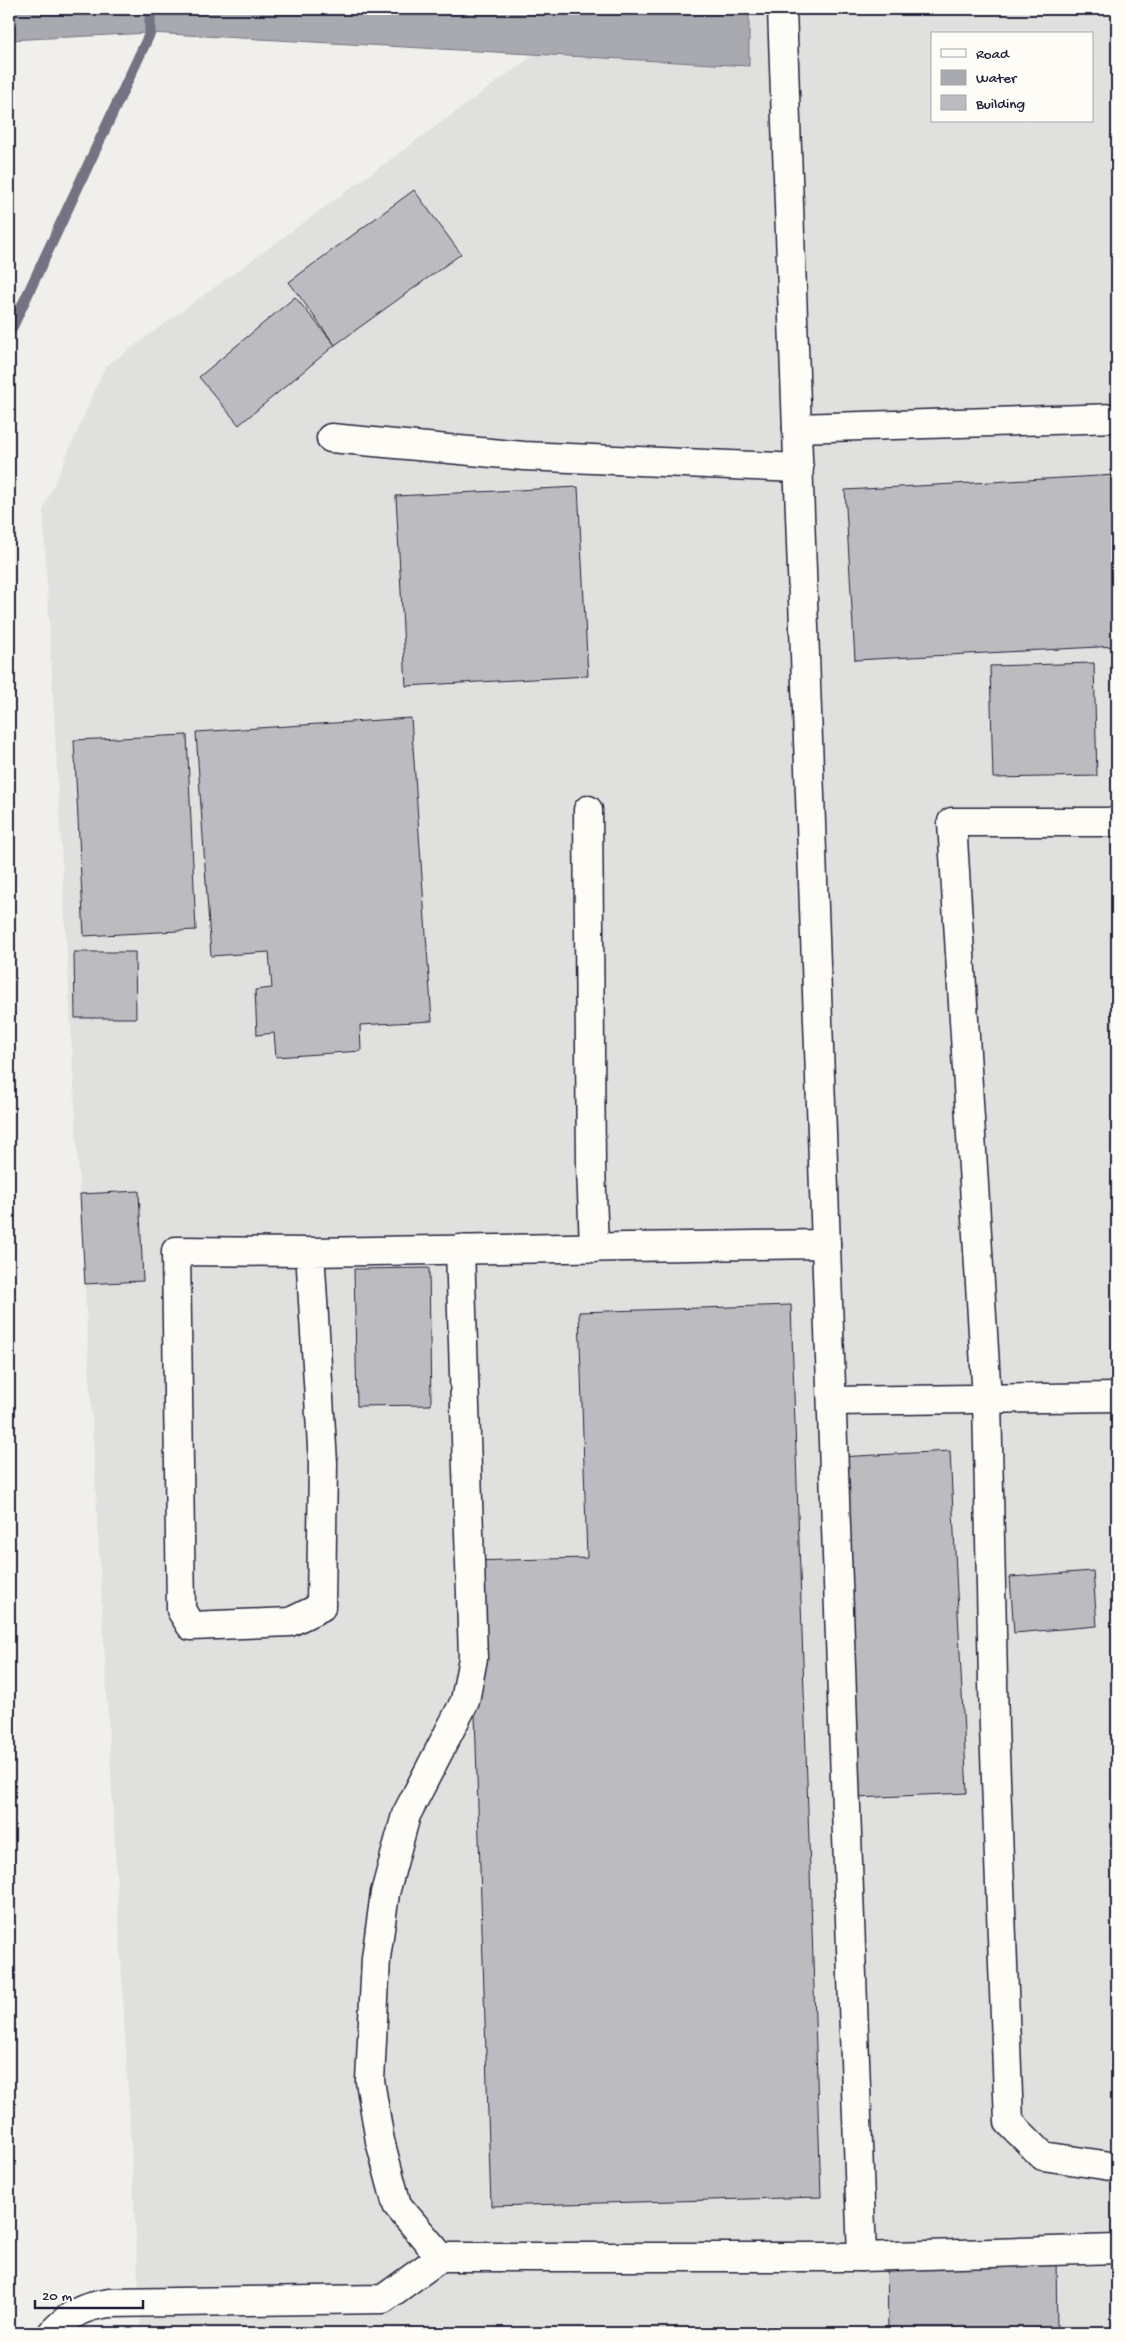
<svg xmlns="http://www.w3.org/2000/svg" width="1126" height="2342" font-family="'Gochi Hand',sans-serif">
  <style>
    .built { fill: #e0e0df; fill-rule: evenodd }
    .water { fill: #a9a9b0; stroke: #737381 }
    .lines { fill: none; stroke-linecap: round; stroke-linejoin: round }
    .stream { stroke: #737381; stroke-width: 11 }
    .building { fill: #bcbcc0; stroke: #22223b }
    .minor-casing { stroke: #22223b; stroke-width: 31 }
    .minor { stroke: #fdfcf7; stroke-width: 28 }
  </style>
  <rect width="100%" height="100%" fill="#f0efec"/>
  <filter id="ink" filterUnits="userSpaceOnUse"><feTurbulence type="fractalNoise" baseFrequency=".02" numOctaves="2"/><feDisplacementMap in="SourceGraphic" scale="10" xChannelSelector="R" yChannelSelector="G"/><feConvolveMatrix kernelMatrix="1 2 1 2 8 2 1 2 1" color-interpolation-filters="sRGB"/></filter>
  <g filter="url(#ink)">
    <path class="built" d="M749,9H1117V2333H141L43,510L105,367L534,55L749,66ZM932,34H1092V121H932Z"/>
    <polygon class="water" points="9,9 749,9 749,66 150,33 9,40"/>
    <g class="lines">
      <polyline class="stream" points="9,334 150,33 150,9"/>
    </g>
    <g class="building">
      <polygon points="414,190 461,254 335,345 289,282"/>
      <polygon points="295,297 335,345 239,425 199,377"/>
      <polygon points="1117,475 1117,646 855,660 845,490"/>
      <polygon points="578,487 588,676 406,686 396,496"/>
      <polygon points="1094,663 1097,776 993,778 990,666"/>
      <polygon points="411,718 432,1021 360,1025 361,1051 276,1057 274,1033 257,1035 255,990 272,988 269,952 211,956 196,732"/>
      <polygon points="187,735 196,930 84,936 74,740"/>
      <polygon points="74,952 135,952 136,1018 75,1018"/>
      <polygon points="139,1191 143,1281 85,1284 80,1194"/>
      <polygon points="429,1268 431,1405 357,1406 354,1269"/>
      <polygon points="791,1305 821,2197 491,2206 470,1561 587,1558 579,1312"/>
      <polygon points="950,1451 967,1793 857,1798 839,1457"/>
      <polygon points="1093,1571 1097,1626 1014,1633 1010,1577"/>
      <polygon points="1056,2257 1057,2333 888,2333 887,2258"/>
    </g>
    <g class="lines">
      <defs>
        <g id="minor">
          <polyline points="782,9 862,2257"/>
          <polyline points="797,428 1117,418"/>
          <polyline points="331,438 524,456 799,468"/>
          <polyline points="588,810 591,1166 594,1248"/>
          <polyline points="1117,822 952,822 987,1399 994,1727 1009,2122 1043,2156 1117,2167"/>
          <polyline points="310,1252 323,1463 321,1607 290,1622 191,1626 181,1610 176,1251 310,1252 826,1244"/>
          <polyline points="832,1401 1117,1397"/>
          <polyline points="441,2257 397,2205 380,2141 370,2081 376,1958 385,1893 406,1815 465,1701 473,1658 460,1249"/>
          <path d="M52,2333C72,2313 81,2307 109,2303L383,2299L441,2257H862L1117,2249"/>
        </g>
      </defs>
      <use href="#minor" class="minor-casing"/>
      <use href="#minor" class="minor"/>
    </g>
  </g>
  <rect width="1126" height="2342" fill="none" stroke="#fdfcf7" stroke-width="30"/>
  <rect x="15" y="15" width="1096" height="2312" fill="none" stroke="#22223b" stroke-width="2" filter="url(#ink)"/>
  <rect x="931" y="32" width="162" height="90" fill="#fdfcf7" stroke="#a5a5ac"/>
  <rect x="941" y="49" width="25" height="8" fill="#fdfcf7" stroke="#a5a5ac"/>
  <text x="976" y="58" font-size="15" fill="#22223b">Road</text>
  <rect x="941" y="70" width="25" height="15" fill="#a9a9b0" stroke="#a5a5ac"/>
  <text x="976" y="82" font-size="15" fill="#22223b">Water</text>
  <rect x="941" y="95" width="25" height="15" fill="#bcbcc0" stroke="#a5a5ac"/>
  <text x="976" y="108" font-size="15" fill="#22223b">Building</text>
  <path d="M35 2300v8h108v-8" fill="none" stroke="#22223b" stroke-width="2.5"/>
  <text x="42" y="2300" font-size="15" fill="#22223b" stroke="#fdfcf7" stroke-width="4" paint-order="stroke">20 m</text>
</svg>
